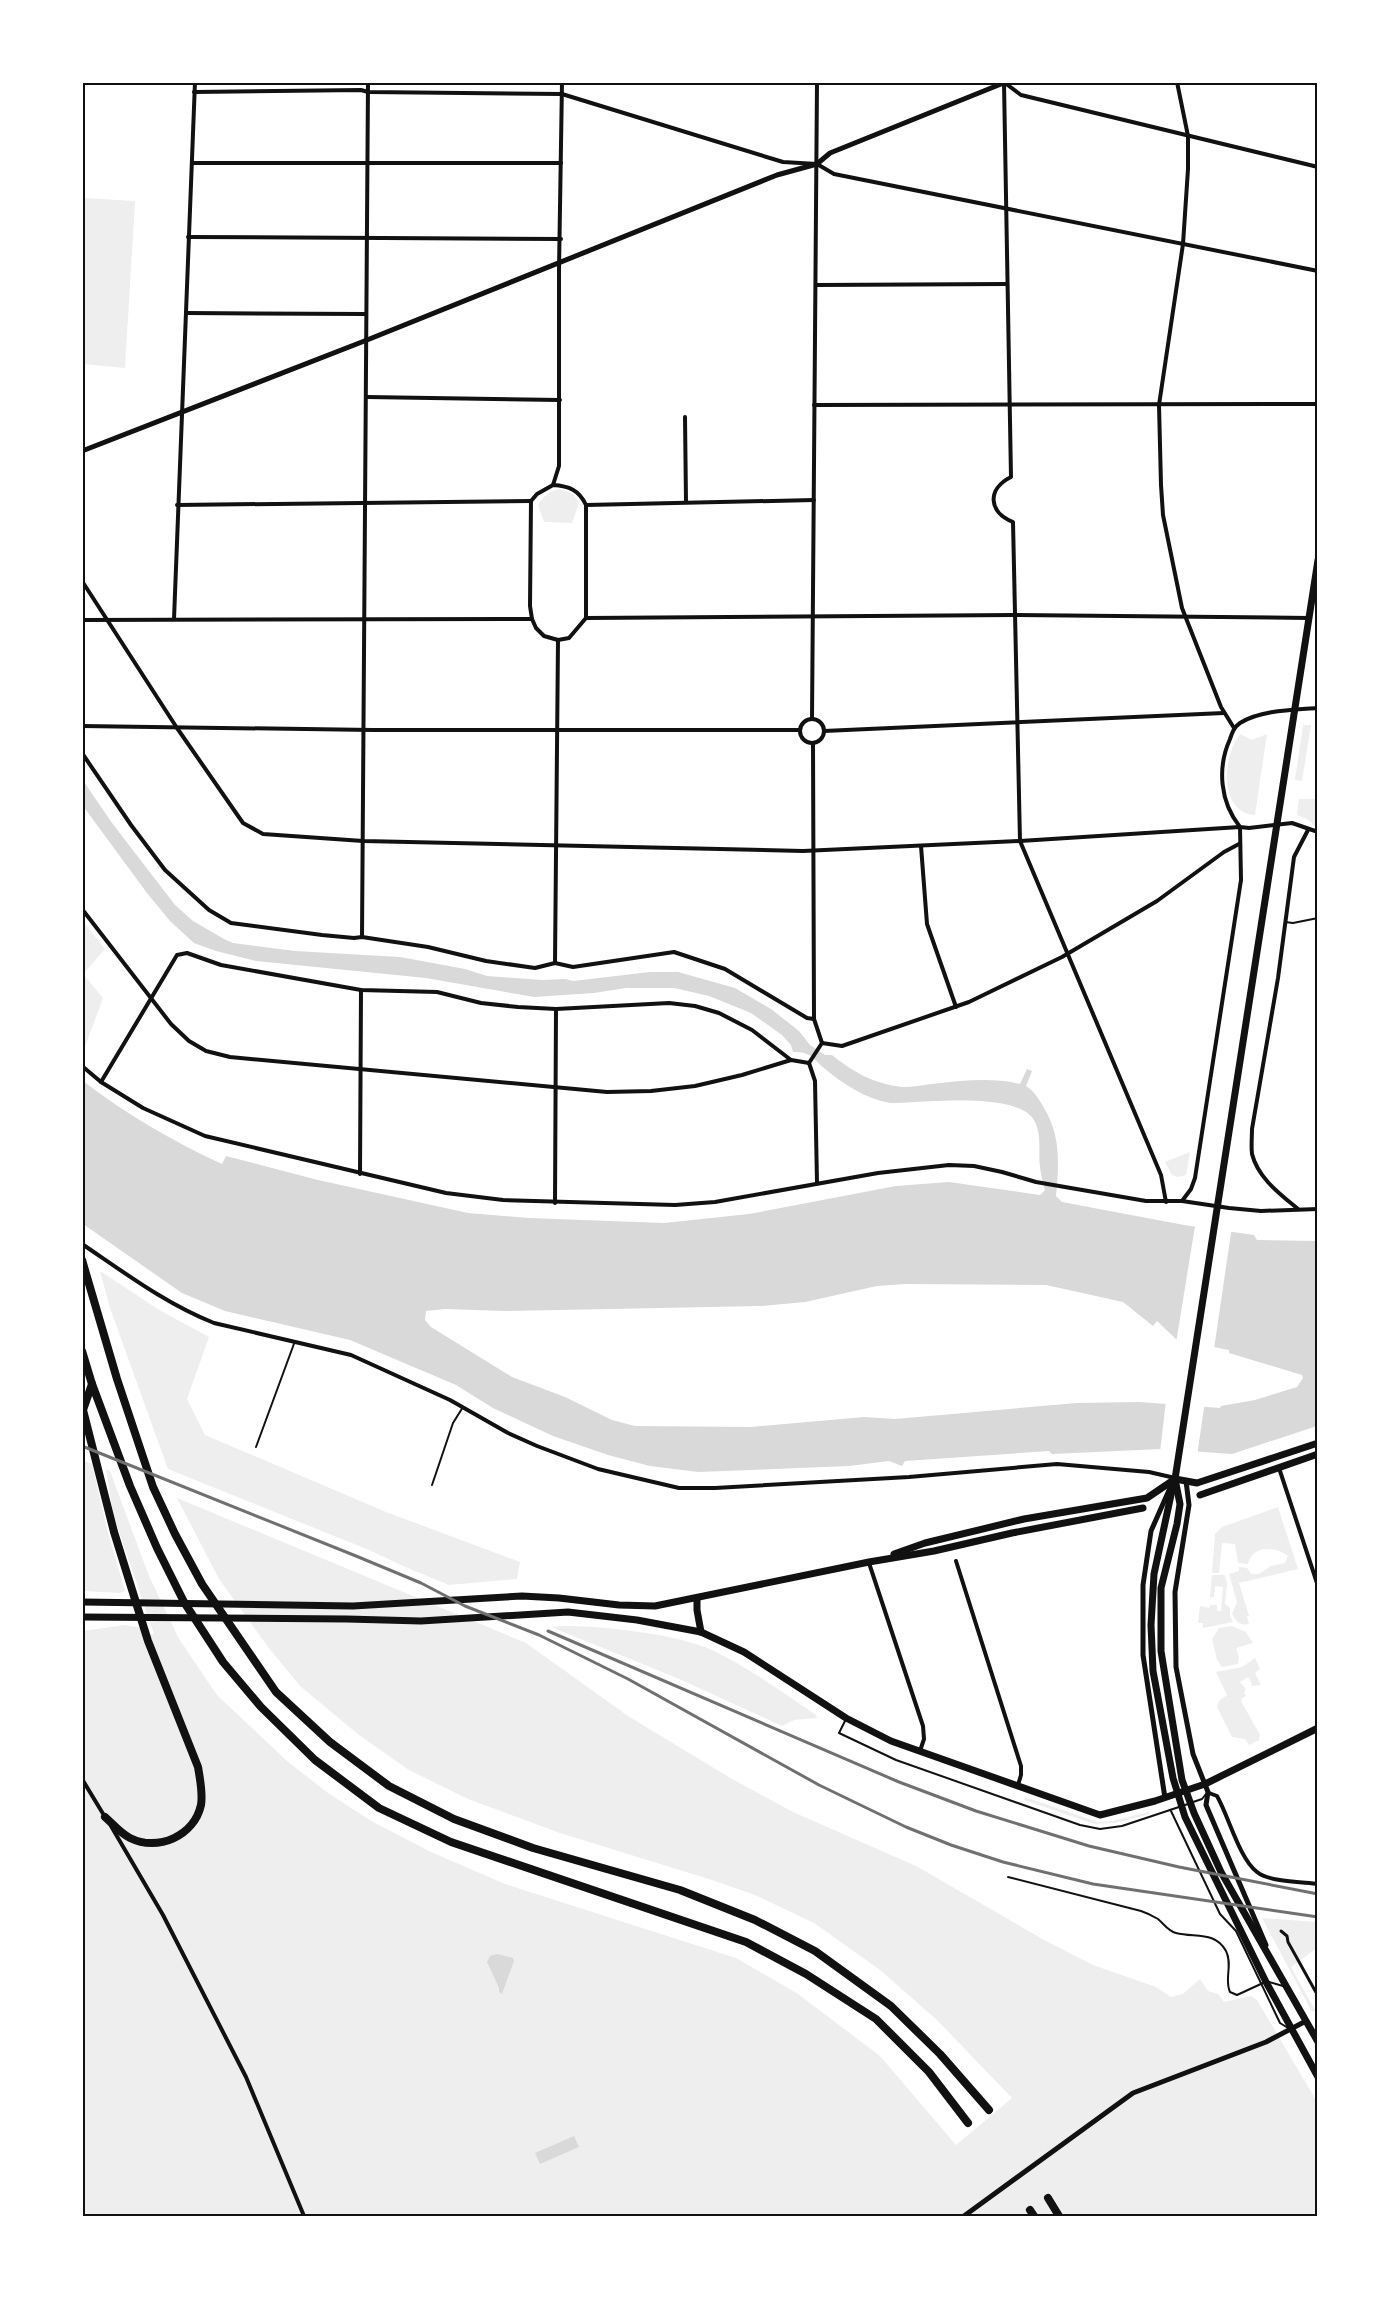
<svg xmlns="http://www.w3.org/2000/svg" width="1400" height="2299" font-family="Cabin,sans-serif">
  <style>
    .green { fill: #eee }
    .water { fill: #d9d9d9; fill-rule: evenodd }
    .pier { fill: #fff }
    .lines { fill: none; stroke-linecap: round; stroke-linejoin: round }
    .service { stroke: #111; stroke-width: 2 }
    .pedestrian { stroke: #111; stroke-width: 3 }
    .minor { stroke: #111; stroke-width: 4 }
    .tertiary { stroke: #111; stroke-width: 5 }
    .primary { stroke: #111; stroke-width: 7 }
    .motorway { stroke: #111; stroke-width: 8 }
    .rail { stroke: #707070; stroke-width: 3 }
    .neatline { fill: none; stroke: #111; stroke-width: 2 }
  </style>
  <rect width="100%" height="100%" fill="#fff"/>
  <g class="green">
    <polygon points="83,198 135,201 125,368 83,364"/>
    <path d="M560,489L573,494L579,503L572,523L544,522L538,505C544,496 549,491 560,489Z"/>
    <polygon points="1303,725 1311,725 1302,781 1295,780"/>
    <path d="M1240,734L1252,740L1267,734L1255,815C1219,813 1222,757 1240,734Z"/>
    <polygon points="1299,799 1317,799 1317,828 1307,819 1297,815"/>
    <polygon points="82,920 105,949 83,974 103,998 83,1052"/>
    <polygon points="1190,1152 1186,1175 1178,1177 1172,1175 1165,1162"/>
    <polygon points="100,1271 161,1311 209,1337 187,1399 205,1435 386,1512 520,1562 517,1579 449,1585 403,1566 369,1550 168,1469 110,1308"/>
    <polygon points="82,1460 92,1464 108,1533 125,1591 120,1593 83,1591"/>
    <polygon points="106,1469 110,1471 149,1576 179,1639 217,1695 287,1761 328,1793 373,1822 431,1852 505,1884 736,1958 798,1994 880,2056 956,2145 1012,2098 937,2020 880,1970 814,1923 755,1895 712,1880 560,1833 468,1799 409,1770 359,1735 300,1686 268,1647 219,1579 177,1498 526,1643 628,1716 732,1779 793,1812 916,1866 1046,1941 1093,1965 1156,1987 1171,1997 1183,1994 1200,1979 1208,1991 1218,1994 1224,2002 1251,1996 1257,2000 1317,2102 1317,2216 83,2216 83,1631 125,1625 142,1628 142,1635 154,1634 113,1514"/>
    <path d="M1278,1507L1298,1569L1239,1583L1249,1616H1247L1249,1624C1239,1626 1237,1622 1232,1614L1237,1602L1229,1574L1239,1571V1567L1247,1568L1251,1574H1259L1271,1566L1285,1563L1288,1556C1275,1546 1252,1545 1248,1564L1238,1563L1235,1544L1222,1543L1219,1573H1212L1215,1534L1222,1527Z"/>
    <polygon points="1212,1575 1225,1575 1227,1584 1225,1603 1230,1608 1230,1616 1233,1622 1203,1628 1203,1623 1198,1623 1200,1606 1209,1608 1210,1605 1217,1605 1217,1611 1221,1611 1223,1587 1215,1586 1214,1597 1210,1597"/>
    <path d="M564,1626C604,1626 679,1634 714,1651C748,1667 785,1694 816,1715L817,1718L794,1720L782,1726L677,1678L551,1627Z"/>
    <polygon points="1232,1626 1246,1632 1253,1643 1236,1648 1239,1657 1238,1664 1222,1667 1217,1660 1212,1639 1219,1628"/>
    <polygon points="1255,1658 1260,1669 1255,1673 1261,1685 1251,1686 1252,1684 1248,1677 1240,1682 1246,1689 1244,1693 1246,1696 1242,1698 1241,1701 1260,1735 1259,1740 1249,1745 1245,1739 1232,1737 1217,1707 1219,1701 1227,1695 1216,1672 1242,1667"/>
    <polygon points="1025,1797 1098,1822 1112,1821 1148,1812 1150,1814 1115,1823 1094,1824 1024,1800"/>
    <polygon points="1262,1918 1317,1922 1317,1929 1314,1930 1317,1934 1317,1948 1291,1967 1315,2010 1312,2012"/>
  </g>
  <g class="water">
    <path d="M82,779L112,823L175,905L193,921L224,939L233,943L295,951L400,957L465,969L487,976L542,980L565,979L573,981L650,972H678L735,988L771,1009L799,1031L810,1045L825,1055H832C853,1072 876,1085 904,1087C913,1087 922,1085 932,1084C961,1081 991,1077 1020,1084L1027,1069L1032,1071L1026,1086C1034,1091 1039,1099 1044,1108C1061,1136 1059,1164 1056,1196L1062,1202L1184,1225L1254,1235L1257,1240L1317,1241V1426L1232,1454L1161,1449L1052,1454L1049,1451L905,1461L902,1466L889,1461L849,1466L698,1472L650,1466L608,1455L553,1436L493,1408L456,1385L350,1340L225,1311L182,1293L83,1224V1081C126,1114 172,1141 222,1164L226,1156L318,1180L468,1213L529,1218L664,1223L749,1214L896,1186L949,1182L1040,1195L1045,1190C1043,1183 1041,1175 1040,1167C1038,1151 1042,1137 1035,1122C1021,1090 921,1103 890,1103C866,1099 843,1084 824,1068C812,1058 812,1052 793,1052L791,1045L782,1035L751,1013L709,996L674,988H626L594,993L534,997L426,978L256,961L216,951L194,943L170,921L147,893L83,806ZM905,1284L1046,1285L1123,1302L1153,1326L1157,1321L1177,1340L1229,1350V1353L1302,1375L1303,1378L1297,1387L1255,1400L1221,1406L1220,1408L1139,1402L1077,1403L895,1419L864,1417L751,1427L635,1426L612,1420L565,1397L512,1377L431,1327L425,1320L426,1311L445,1309L504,1311L761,1306L805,1302L877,1286Z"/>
    <polygon points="497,1954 513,1958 514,1961 502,1994 499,1992 499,1988 487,1962 490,1956"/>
    <polygon points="574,2136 579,2147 540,2164 535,2153"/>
  </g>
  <g class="pier">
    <polygon points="1193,1223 1233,1229 1231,1233 1214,1349 1176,1343 1195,1226"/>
    <polygon points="1166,1401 1207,1404 1204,1408 1197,1456 1160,1452"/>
  </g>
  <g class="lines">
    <g class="service">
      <polyline points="1285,922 1293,923 1318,918"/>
      <polyline points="256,1447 295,1341"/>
      <polyline points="432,1485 453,1423 463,1407"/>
      <polyline points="845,1721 839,1733 896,1760 1080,1825 1100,1829 1122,1826 1188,1804"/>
      <polyline points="1193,1802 1202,1799 1206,1794"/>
      <polyline points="1171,1811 1220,1914 1236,1931 1280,2023 1288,2028"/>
      <path d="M1008,1877L1141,1911C1147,1913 1153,1916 1158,1919C1164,1924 1168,1931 1176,1933C1195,1938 1215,1931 1226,1951C1233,1965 1224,1979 1230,1992L1237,1995L1263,1983"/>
      <polyline points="1269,1982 1283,1986"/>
    </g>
    <polyline class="pedestrian" points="1281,1931 1287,1936 1288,1942 1318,1996"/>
    <g class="minor">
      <polyline points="1177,82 1188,136 1188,169 1183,244 1159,405 1161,485 1163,515 1182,608 1221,707 1234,728"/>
      <path d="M1004,83L1011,477C987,489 988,512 1013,522L1020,841L1161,1175L1166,1202"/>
      <polyline points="1005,83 1021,95 1318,167"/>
      <polyline points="194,92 361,90 368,92 562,94 783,162 817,164 834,174 1318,271"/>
      <polyline points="192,163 561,163"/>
      <polyline points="188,237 561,239"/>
      <polyline points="816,285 1006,284"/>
      <polyline points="186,313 366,314"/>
      <polyline points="367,397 560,400"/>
      <polyline points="814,405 1318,404"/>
      <polyline points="685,417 686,502"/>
      <polyline points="553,485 559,466 559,270 562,82"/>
      <path d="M553,485C569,486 579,490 586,505V618L569,638L558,640L544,636L536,628L532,619L530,606L531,501L537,494Z"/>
      <polyline points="177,505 531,501"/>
      <polyline points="586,505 814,500"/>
      <polyline points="82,581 177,728 243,823 263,834 363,841 803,851 1020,841 1240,827 1241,880 1195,1178 1191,1189 1182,1201"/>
      <polyline points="586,618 1015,615 1309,618"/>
      <polyline points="174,619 195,82"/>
      <polyline points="82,620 532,619"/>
      <path d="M1318,708C1293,710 1261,710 1240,723C1234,727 1232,733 1230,739C1217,768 1220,802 1240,827L1249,828L1292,823L1318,832"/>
      <polyline points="812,719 817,82"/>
      <circle cx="812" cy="731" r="12"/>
      <polyline points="82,726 373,730 800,730"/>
      <polyline points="824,731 1224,713"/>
      <polyline points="813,743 814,1019 822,1043"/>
      <polyline points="82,753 131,825 165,870 209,910 231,923 322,935 354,938 362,937 428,947 486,961 535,968 555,963 573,967 674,952 725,969 807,1018 814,1019"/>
      <polyline points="921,846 927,924 956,1007"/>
      <polyline points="82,909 171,1024 189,1041 206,1051 230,1057 607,1092 651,1091 695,1086 742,1075 791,1060 809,1063"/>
      <polyline points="362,937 368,82"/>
      <polyline points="555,963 558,640"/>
      <polyline points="822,1043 842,1046 969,1002 1062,957 1157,901 1224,852 1239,844"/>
      <polyline points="809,1063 815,1081 817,1183"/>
      <polyline points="809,1063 822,1043"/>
      <polyline points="82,1066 101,1082 143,1108 205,1136 446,1193 503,1200 675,1205 715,1202 878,1173 949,1165 974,1166 1002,1172 1036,1182 1146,1201 1182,1201 1229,1208 1261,1211 1318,1209"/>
      <polyline points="101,1082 177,955 187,953 221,965 361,990 437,992 481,1003 518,1007 556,1009 669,1003 695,1006 719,1013 752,1030 791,1060"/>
      <polyline points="360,1174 361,990"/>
      <polyline points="555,1203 556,1009"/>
      <path d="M1298,1209C1280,1194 1258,1178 1252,1154C1251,1146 1252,1137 1252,1129L1278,978L1294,857L1308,830"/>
      <path d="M82,1244C125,1273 166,1304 214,1323L351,1355L450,1400L508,1433L537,1446L598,1469L679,1488H715L909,1477L1057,1464L1149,1472L1175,1478"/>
      <polyline points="1279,1468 1318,1586"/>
      <polyline points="956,1561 1021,1766 1021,1775 1018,1785"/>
      <polyline points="869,1563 923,1726 924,1739 920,1751"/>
      <polyline points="82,1779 105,1817"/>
      <path d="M1209,1793L1217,1796C1229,1817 1239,1858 1257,1872C1269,1882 1302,1882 1318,1884"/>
      <polyline points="111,1826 163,1915 246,2077 304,2216"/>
    </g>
    <g class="tertiary">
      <polyline points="82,451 367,340 777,175 817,164 830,153 1006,82"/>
      <polyline points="1186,1481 1189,1505 1175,1592 1176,1667 1193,1754 1208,1792 1206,1805 1266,1945"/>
      <polyline points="1165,1798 1143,1655 1143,1585 1151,1531 1170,1488"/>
      <polyline points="964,2216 1133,2093 1266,2042 1306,2021"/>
    </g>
    <g class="primary">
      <polyline points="1318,560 1175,1479 1180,1504 1177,1524 1161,1588 1161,1651 1182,1780 1194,1813 1221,1872 1318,2042"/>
      <polyline points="1174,1481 1154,1574 1151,1625 1153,1671 1173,1778 1185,1817 1266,1982 1318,2077"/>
      <polyline points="1200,1495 1318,1454"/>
      <polyline points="894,1554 925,1543 1024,1519 1147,1498 1175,1479 1197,1483 1318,1443"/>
      <polyline points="697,1599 697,1610 701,1632"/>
      <polyline points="82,1602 353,1606 522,1596 559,1598 619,1605 655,1606 869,1562 934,1551 1012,1533 1143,1508"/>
      <polyline points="82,1617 347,1619 421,1621 568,1612 637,1620 701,1632 744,1652 846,1718 891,1741 1100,1815 1155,1801 1205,1784 1318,1728"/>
    </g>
    <g class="motorway">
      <polyline points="82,1260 117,1379 153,1487 175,1534 202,1584 276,1692 330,1742 389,1786 454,1819 533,1848 680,1890 755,1920 815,1951 891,2006 940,2054 989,2110"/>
      <polyline points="82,1351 92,1384 130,1486 157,1548 184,1602 223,1662 261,1707 315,1760 379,1808 451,1842 746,1942 806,1974 876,2019 929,2072 968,2123"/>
      <path d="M92,1384L83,1410L114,1532L148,1641L198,1767C200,1779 203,1793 201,1805C194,1836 158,1852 130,1838C120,1833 113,1824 105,1817"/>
      <polyline points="1048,2198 1059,2216"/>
      <polyline points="1030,2210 1034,2216"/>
    </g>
    <g class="rail">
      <polyline points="82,1446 356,1556 421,1583 465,1606 539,1635 628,1679 819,1785 906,1827 951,1845 1003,1862 1093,1884 1318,1917"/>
      <polyline points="548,1631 899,1782 976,1811 1089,1846 1179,1867 1318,1894"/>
    </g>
  </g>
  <rect width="1400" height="2299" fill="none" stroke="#ffffff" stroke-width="168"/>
  <rect x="84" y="84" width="1232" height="2131" class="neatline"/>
</svg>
